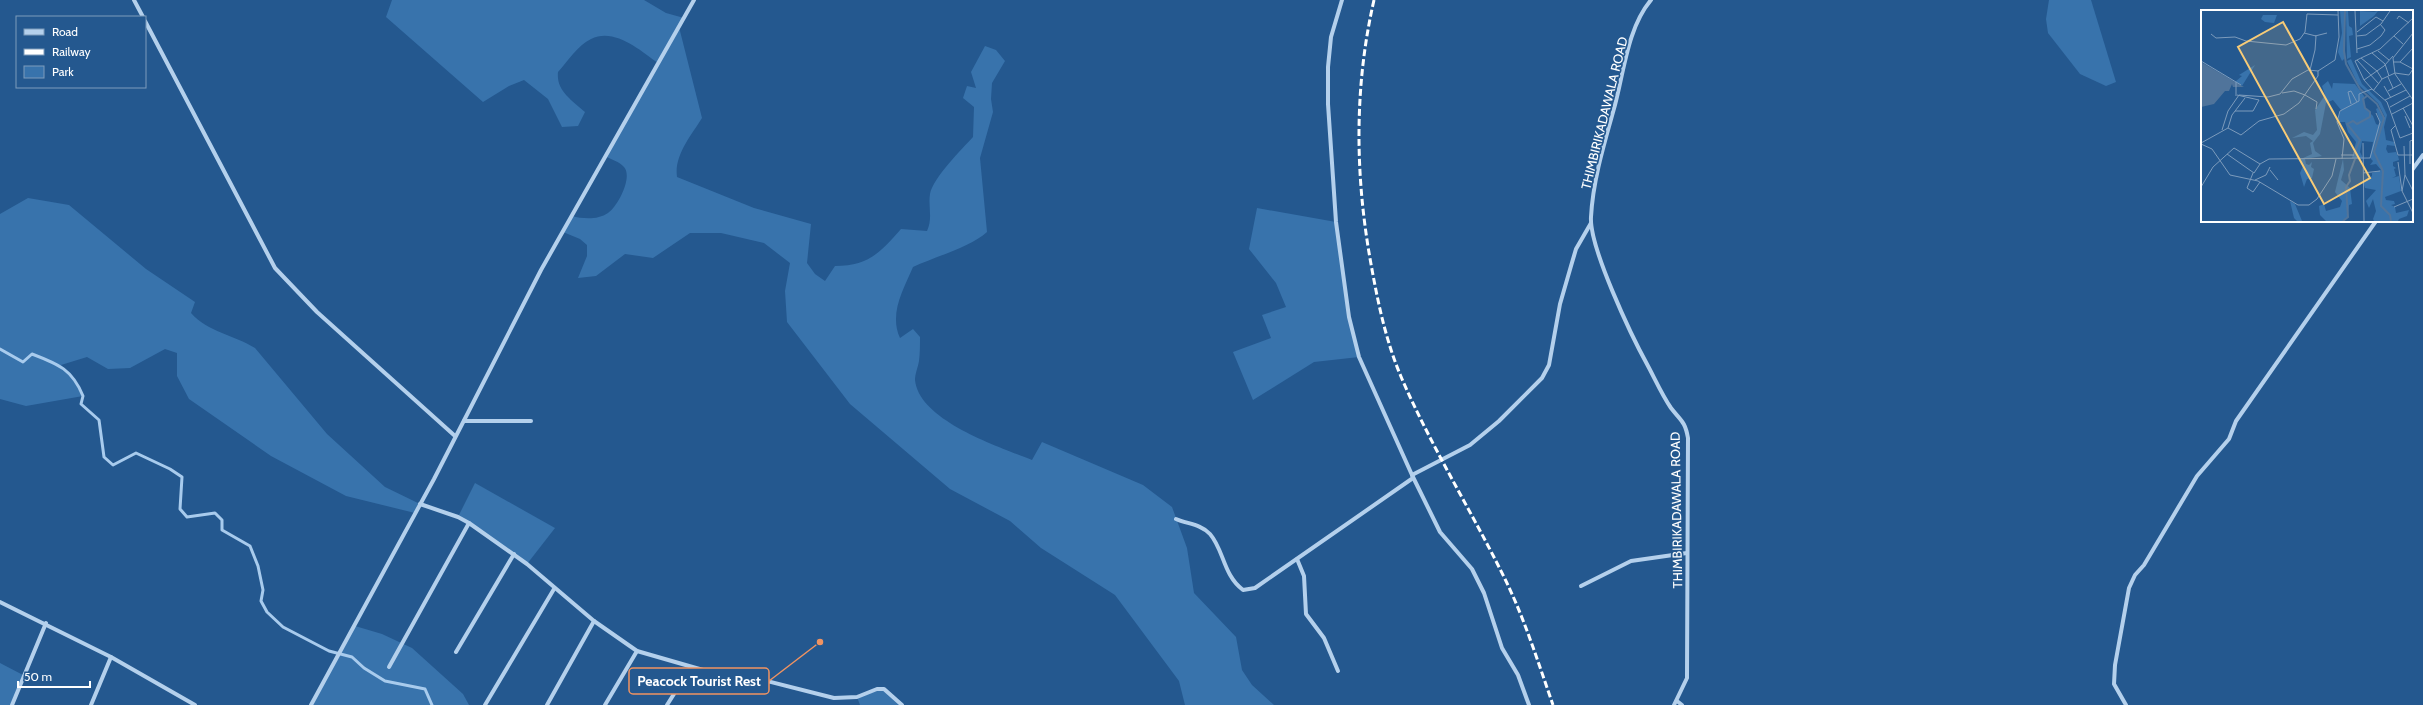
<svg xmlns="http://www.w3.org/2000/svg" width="2423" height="705" font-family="Cabin,sans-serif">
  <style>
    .green { fill: #3873ac }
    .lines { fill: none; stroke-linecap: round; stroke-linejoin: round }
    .stream { stroke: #a8cbed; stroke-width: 3 }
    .street { stroke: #b4d0ec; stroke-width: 4 }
    .rail { stroke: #fff; stroke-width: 3; stroke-dasharray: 7 3; stroke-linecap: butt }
    .labels { text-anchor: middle; stroke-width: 3.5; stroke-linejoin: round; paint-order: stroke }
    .street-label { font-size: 13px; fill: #fff; stroke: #24588f }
    .inset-river { fill: none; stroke: #50749b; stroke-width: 2 }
    .inset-road { fill: none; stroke: #7c9bbc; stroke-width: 1 }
    .view { fill: #f7cb77; fill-opacity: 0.15; stroke: #f7cb77; stroke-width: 2 }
    .inset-edge { fill: none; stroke: #fff; stroke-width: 2 }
    .leader { fill: none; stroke: #f09361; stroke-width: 1.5 }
    .callout-dot { fill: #f09361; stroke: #24588f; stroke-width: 1.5 }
    .callout { fill: #24588f; stroke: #f09361; stroke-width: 1.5 }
    .callout-label { font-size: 14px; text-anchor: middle; font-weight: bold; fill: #fff }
  </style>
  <rect width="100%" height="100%" fill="#24588f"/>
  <g class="green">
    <path d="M392,0H644L666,13L684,18L679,27L702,118C691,136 674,155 677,177L754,208L811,224L807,263L815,274L825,281L835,266C868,266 880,253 901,229L927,231C933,218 928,207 930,194C933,178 962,149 973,137L974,107L963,98L967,86L976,88L971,72L985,46L996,50L1005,61L992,83L991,99L993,112L980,158L987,232C971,247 934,257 913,267C903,290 889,314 900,338L913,329L920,337C920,345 920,353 919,361C918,367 915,374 915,380C919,421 1000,447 1032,460L1042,442L1143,485L1172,507L1187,548L1194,593L1236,637L1242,670L1252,685L1274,705H1185L1179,681L1115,595L1041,548L1010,521L950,489L850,404L787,322L785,291L790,263L764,243L721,233H690L653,258L625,254L596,276L578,278L587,256V245L580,239L563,232L572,216C583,219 598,220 608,213C618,206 633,177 624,167C620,162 610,159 605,156L658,63C640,50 614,27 591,39C578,45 567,62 558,72C556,91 572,100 585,112L578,126L562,127L548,99L524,80L509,86L483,102L386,17Z"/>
    <polygon points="2049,0 2091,0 2116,82 2106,86 2080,74 2048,33 2046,19"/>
    <path d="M28,198L69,205L146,269L195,302L191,313C208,332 234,335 255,348L327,434L385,487L420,504L415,513L346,496L271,456L189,399L177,376V353L165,349L130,368L108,369L87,357L61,365L72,375L83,396L26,406L0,399V214Z"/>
    <polygon points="1257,208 1336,222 1349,317 1359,357 1314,362 1253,400 1233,352 1271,338 1262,315 1286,307 1276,283 1249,249"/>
    <polygon points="475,483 555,528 527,564 458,517"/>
    <polygon points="355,626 382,634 412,648 463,694 469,705 311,705"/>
    <polygon points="0,663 23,675 10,705 0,705"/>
    <polygon points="884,689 902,705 860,705 857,697"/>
  </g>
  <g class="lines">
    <path class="stream" d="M0,349L23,362L32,354C58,364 72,369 83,396L81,404L99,420L104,457L113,465L136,453L170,469L182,477L180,509L187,517L215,513L222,520V530L250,546L258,566L263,590L261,601L267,612L283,627L329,651L352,657L364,668L385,681L425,689L432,705"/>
    <g class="street">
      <polyline points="134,0 143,17"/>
      <polyline points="1342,0 1331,37 1328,67 1328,104 1336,222 1349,317 1359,357 1412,475 1440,532 1472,569 1484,593 1502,648 1518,675 1529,705"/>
      <path d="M1651,0C1628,27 1624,71 1615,105C1605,141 1593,179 1591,217C1589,247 1632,337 1648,366C1655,379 1662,395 1671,408C1681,421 1685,421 1688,438L1687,678L1674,705"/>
      <polyline points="145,21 275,268 317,312 455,436"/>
      <polyline points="2412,170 2423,155"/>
      <polyline points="464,421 531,421"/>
      <polyline points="1412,475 1470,445 1499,421 1542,378 1549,365 1560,304 1571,266 1576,249 1591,223"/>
      <polyline points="420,504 458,517 469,523 527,564 594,621 637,651 703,670 755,678 834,698 857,697 877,689 884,689 902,705"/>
      <path d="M1176,519C1187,524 1201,524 1210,534C1224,550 1223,575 1243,590L1255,588L1413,478"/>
      <polyline points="1297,559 1304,576 1306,614 1324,638 1338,671"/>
      <polyline points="1581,586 1631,561 1687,553"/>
      <polyline points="0,602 111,657 195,705"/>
      <polyline points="456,652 514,554"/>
      <polyline points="389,667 469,523"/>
      <polyline points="1677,701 1682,705"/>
      <polyline points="12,705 46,623"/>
      <polyline points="91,705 111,657"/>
      <polyline points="311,705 434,479 541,270 694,0"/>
      <polyline points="485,705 554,589"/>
      <polyline points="547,705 594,621"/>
      <polyline points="605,705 637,651"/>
      <polyline points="667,705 684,678 702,670"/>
      <polyline points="2126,705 2114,684 2115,665 2129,588 2135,575 2144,565 2197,476 2229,439 2236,421 2376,221"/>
    </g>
    <path class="rail" d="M1374,0C1354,87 1355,176 1371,264C1378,303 1386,342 1402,379C1432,448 1472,512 1505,579C1525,620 1538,662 1553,705"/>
  </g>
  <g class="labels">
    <g class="street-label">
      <text transform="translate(1604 113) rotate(-76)" y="5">THIMBIRIKADAWALA ROAD</text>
      <text transform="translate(1676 510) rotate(-91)" y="5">THIMBIRIKADAWALA ROAD</text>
    </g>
  </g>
  <g transform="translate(2201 10)">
    <rect width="212" height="212" fill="#24588f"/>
    <path d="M139,1H143V49L141,51L137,42L141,23ZM145,1H147L148,16L151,18L152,25L148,26L150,47L146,49ZM159,1L173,2L177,1L173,6L159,16ZM76,5L73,13L64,12L60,9L62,5ZM150,49L161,74L180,92L186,105L183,117L185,130L193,132L194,136L186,135L185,139L187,143L195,142L197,146L198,150L192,152V156L195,158L193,159L195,166L191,168L198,166L200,181L184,187L185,190L193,191L194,194L190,195L194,197L195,203L208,200L206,206L198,209L197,211H173L172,209L175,201L172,189L168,198L165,191L175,180L164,178L162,172L171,166V163L180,160L175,154L169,155L172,151L169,148L172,132L161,131L159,142L162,148H151L155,132L147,122L144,112H136L140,100L132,90L125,93L119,124L112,133L114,141L121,146L104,149L105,154L108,155L111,152L110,157L113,159L111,168L106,169L103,177L99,163L102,156L100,149L111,144L109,133L112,131L105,126L91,128L103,122L112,125L116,120L114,100L124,85L121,76L127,71L131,79L132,73L154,74L163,86L164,98L172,106L175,114L177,115L179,112L175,99L177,98L181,106L184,107L177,93L157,74L146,51ZM54,55L41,76L34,72L41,66L38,65ZM142,149L143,160L140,170L149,178L151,194L148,195L147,207L142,211H125L119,205L118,196L123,194L125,201L139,197L141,191L134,182ZM89,191L94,194L101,211H96L93,208Z" fill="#3873ac"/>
    <path d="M0,52L41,76L43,77H32L31,74L28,81H24L13,94L0,97Z" fill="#50749b"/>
    <path class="inset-river" d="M144,1L143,41L145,54L159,79L176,94L183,108L173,142L182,161L180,196L189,205L190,211M153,144L159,130L146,114L152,111L156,114L169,107V102L164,98L162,89L166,86M142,211L147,207L145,177L149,171L148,165L154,149"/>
    <path class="inset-road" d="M154,1L156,43M196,9L198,6L208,13M156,22L175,7L182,11M103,23L115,26L114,40L109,60M212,23L192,48L194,64L212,90M10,24L15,28L34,27L45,31L85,35L99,29L104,22L106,4L137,5M114,26L126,23M156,26L165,25L180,14L189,1M193,26L202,34M156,39L169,35L180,26L184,20L179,14M177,41L188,50M171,43L184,54L188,66M160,48L179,39L212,8M156,50L178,74M0,51L40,75M192,52H199L212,38M199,52L212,59M187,67L192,78M163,70L154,51L160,48L176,61L181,69M35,72V86M183,76L190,88M171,79L163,70L183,56L192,46M172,81L181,69L194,63L208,65L212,59M187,81L200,74M81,83L93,81L104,85M36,85L58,90M104,85L116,92L115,99M184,90L205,80M150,94L147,82L150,81L156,92M189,97L209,86M202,98L212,116M34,101H52L58,90M191,104L212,93M204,106L209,118M195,115L190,120L197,145H212M27,118L40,125L58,111L83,104L98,93L117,66V61M21,120L27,101L38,85L67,87L79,84L91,69L107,60L117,61L134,50L138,27L137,1M0,133L27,118L31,105L44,88M162,133L163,211M0,134L11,139L29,165L57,171L97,195H108L116,189L131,166L135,149M203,136L204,165L212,181M26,144L53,163L59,154L68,149L169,148L179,112L175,103M140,145H153M141,149L143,129L136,112L139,101L158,91V84L163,82L171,79L186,92L199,128L212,123M197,152L201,181M209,154V131L212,130M69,160L77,170M52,163L46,178L52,182L59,172M162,163L179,161M204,165L201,181L212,203M54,170L65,165L69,157M0,177L12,157L33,138L59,154M0,183V202M193,197L212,189"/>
    <path class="view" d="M82,12L169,168L123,194L37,37Z"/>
    <rect width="212" height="212" class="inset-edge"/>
  </g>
  <path class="leader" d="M820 642L769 681"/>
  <circle class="callout-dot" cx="820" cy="642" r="4"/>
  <rect class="callout" x="629" y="668" width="140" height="26" rx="4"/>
  <g class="callout-label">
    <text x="699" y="686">Peacock Tourist Rest</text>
  </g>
  <rect x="16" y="16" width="130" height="72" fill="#24588f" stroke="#7c9bbc"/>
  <rect x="24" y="29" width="20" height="6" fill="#b4d0ec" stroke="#7c9bbc"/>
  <text x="52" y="36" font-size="12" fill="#ffffff">Road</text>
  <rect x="24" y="49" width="20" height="6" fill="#ffffff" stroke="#7c9bbc"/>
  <text x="52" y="56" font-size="12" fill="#ffffff">Railway</text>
  <rect x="24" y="66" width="20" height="12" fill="#3873ac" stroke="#7c9bbc"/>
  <text x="52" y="76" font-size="12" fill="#ffffff">Park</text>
  <path d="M18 681v6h72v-6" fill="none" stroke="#ffffff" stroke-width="2"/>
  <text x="24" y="681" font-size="12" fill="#ffffff" stroke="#24588f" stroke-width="3" paint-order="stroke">50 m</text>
</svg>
